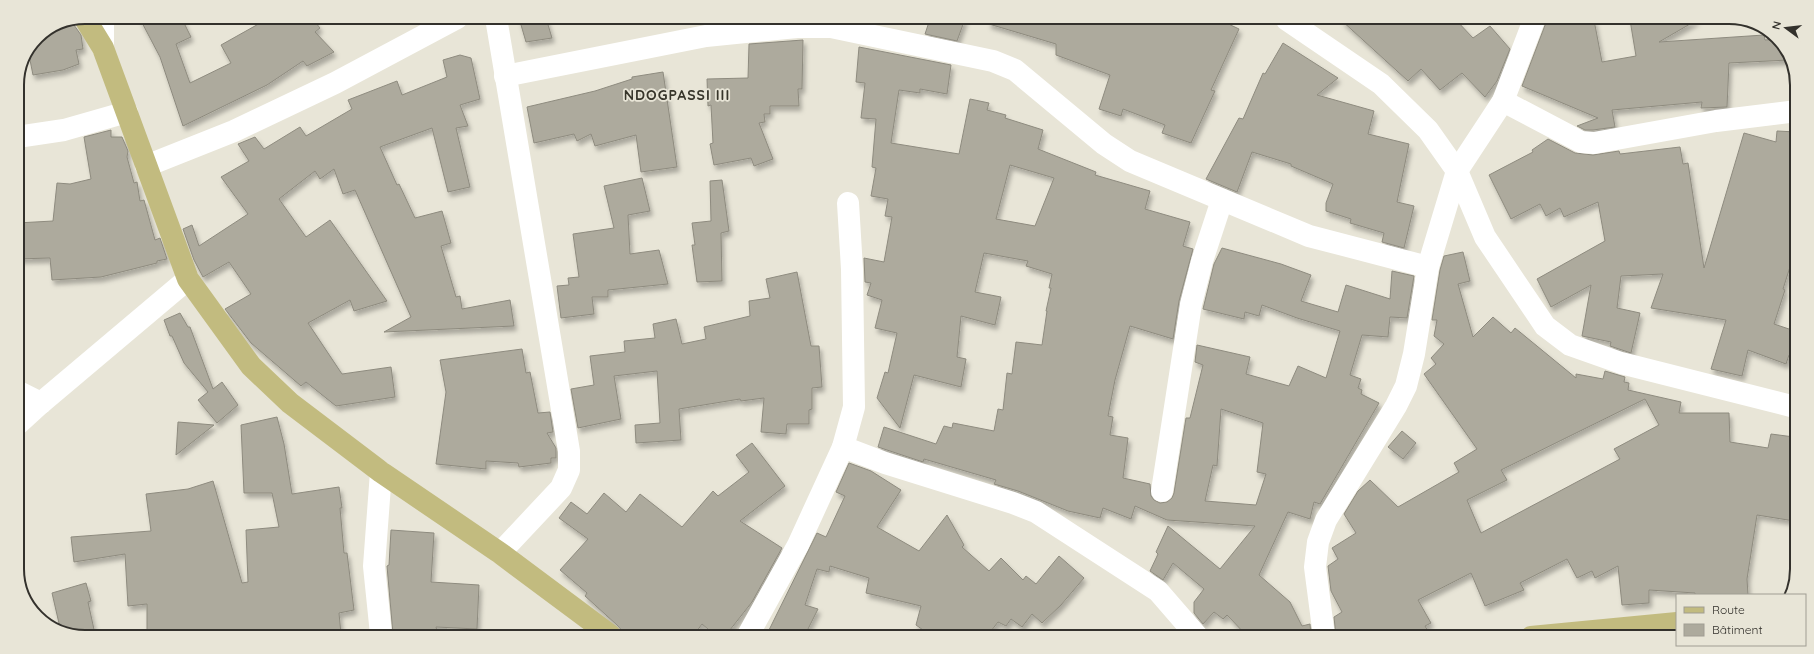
<svg xmlns="http://www.w3.org/2000/svg" width="1814" height="654" font-family="Quicksand,sans-serif">
  <style>
    .building { fill: #adaa9d; stroke: #8e8b7f; fill-rule: evenodd; filter: url(#shadow) }
    .lines { fill: none; stroke-linecap: round; stroke-linejoin: round }
    .minor { stroke: #fff; stroke-width: 22 }
    .major { stroke: #c2bb7f; stroke-width: 22 }
    .labels { text-anchor: middle; stroke-width: 3.5; stroke-linejoin: round; paint-order: stroke }
    .district-label { font-size: 14px; font-weight: bold; letter-spacing: 1px; fill: #37352a; stroke: #e8e5d7 }
    .rim { fill: none; stroke: #33312c; stroke-width: 2 }
  </style>
  <defs>
    <filter id="shadow"><feDropShadow dx="2.5" dy="4.5" stdDeviation="2" flood-color="#0004"/></filter>
  </defs>
  <rect width="100%" height="100%" fill="#e8e5d7"/>
  <g class="building">
    <polygon points="139,17 181,17 191,37 176,44 190,83 231,63 221,45 271,17 311,17 320,28 315,32 334,52 307,66 303,61 267,85 183,126 160,57"/>
    <polygon points="519,18 546,18 552,38 526,42"/>
    <polygon points="930,19 965,19 957,41 925,34"/>
    <polygon points="989,19 1218,19 1239,29 1211,90 1215,91 1191,143 1162,133 1165,125 1123,109 1121,116 1099,109 1110,75 1056,55 1056,44 989,24"/>
    <polygon points="1341,20 1456,20 1473,38 1490,26 1510,49 1497,81 1485,97 1462,73 1440,90 1421,69 1408,81"/>
    <polygon points="1547,20 1594,20 1602,62 1636,56 1630,20 1697,20 1659,42 1764,35 1765,40 1776,39 1783,43 1789,60 1729,63 1727,107 1701,108 1702,102 1612,110 1615,127 1593,130 1585,130 1577,126 1598,118 1522,86"/>
    <polygon points="65,21 66,27 74,25 81,35 83,49 76,50 79,64 63,70 33,75 29,55 37,37 59,22"/>
    <polygon points="803,40 802,89 798,89 799,106 770,106 770,114 764,114 765,122 759,123 773,159 754,166 751,158 714,165 710,144 713,143 711,105 708,106 707,79 748,78 749,44"/>
    <polygon points="1283,43 1338,78 1317,95 1374,111 1368,134 1409,144 1397,202 1414,206 1404,248 1382,242 1384,233 1350,223 1351,219 1326,211 1326,203 1333,184 1291,166 1291,164 1252,152 1237,192 1206,179 1239,118 1243,119 1263,73 1265,74"/>
    <path d="M859,47L951,65L947,94L920,89V93L899,90L891,143L959,154L970,99L989,103L987,110L1006,115L1005,118L1043,130L1038,149L1096,172L1095,175L1150,191L1145,209L1190,222L1183,246L1193,249L1179,301L1173,339L1130,326L1115,380L1108,416L1113,417L1110,435L1128,438L1123,478L1150,484L1151,496L1154,500L1160,503L1167,502L1172,498L1174,493L1186,418H1190L1203,365L1195,362L1197,345L1250,357L1246,374L1289,386L1298,366L1326,378L1340,331L1297,318L1262,305L1259,316L1245,312L1244,319L1203,309L1214,264L1222,248L1281,264L1311,275L1301,301L1338,312L1346,285L1390,299L1392,271L1414,276L1407,318L1390,317L1388,337L1362,335L1350,375L1361,379L1358,388L1362,390L1361,394L1379,403L1320,504L1314,502L1310,519L1288,512L1259,575L1290,602L1302,626L1310,624L1311,636H1247L1227,615L1223,619L1214,612L1203,624L1194,613V602L1204,589L1173,563L1163,580L1150,571L1158,554L1156,552L1168,526L1220,569L1255,526L1167,520L1135,506L1131,519L1103,508L1100,518L1068,511L1018,491L994,484L996,480L924,459L923,462L878,447L884,427L936,444L944,426L952,428L953,423L994,431L998,409L1003,410L1007,373L1012,374L1016,342L1042,345L1047,311H1046L1051,288H1049L1052,274L1026,266L1028,261L984,253L975,292L1001,297L995,325L961,316L957,357L966,359L961,387L914,375L900,428L877,398L885,372L888,373L897,333L875,328L882,300L867,295L871,283L865,282L864,258L884,262L892,217L885,216L888,199L871,196L876,168L872,167L876,119L861,118L865,83L856,82ZM1010,165L1054,178L1035,226L996,219ZM1221,409L1263,423L1257,472L1266,474L1256,505L1205,501L1213,465L1217,466Z"/>
    <polygon points="460,55 471,58 480,99 460,105 468,126 456,128 470,187 448,192 432,128 380,147 397,185 399,184 415,218 442,211 451,243 441,246 456,297 460,296 462,309 510,300 514,326 384,332 411,317 355,190 343,194 334,169 320,179 315,171 279,199 306,237 330,220 387,301 354,311 350,300 308,323 342,374 391,367 395,397 336,406 306,382 301,386 251,343 225,309 251,294 229,262 203,277 194,260 183,229 192,225 199,246 248,214 221,177 249,161 238,144 255,137 264,149 300,127 306,136 352,109 348,100 397,81 402,95 447,77 443,60"/>
    <polygon points="663,72 677,167 641,172 636,135 595,146 591,134 577,141 574,134 534,143 527,107 595,91 632,79 632,77"/>
    <polygon points="111,130 111,137 122,137 128,151 127,157 134,183 137,182 140,201 144,200 155,240 160,238 167,259 157,261 157,263 101,277 52,280 50,258 17,259 17,223 53,221 57,183 70,184 91,179 84,137"/>
    <polygon points="1777,131 1796,132 1796,248 1783,289 1785,290 1774,324 1795,331 1795,356 1789,355 1786,364 1748,350 1742,376 1711,369 1726,320 1651,308 1663,274 1621,276 1617,308 1640,313 1631,353 1610,346 1611,342 1582,336 1591,285 1551,307 1537,279 1605,241 1598,202 1564,217 1560,208 1546,216 1540,204 1511,219 1489,175 1533,152 1532,150 1548,139 1575,153 1593,155 1619,151 1620,154 1680,147 1683,164 1688,163 1704,268 1744,133 1776,142"/>
    <polygon points="642,178 650,211 628,215 630,254 659,250 668,284 608,290 608,297 592,297 594,314 561,318 557,286 569,285 568,278 579,277 573,234 614,228 604,186"/>
    <polygon points="722,180 729,231 721,233 722,281 697,282 692,245 695,245 692,223 711,221 710,181"/>
    <path d="M1463,252L1470,281L1458,284L1473,337L1493,317L1511,333L1515,328L1576,378V374L1603,379L1605,371L1625,377L1624,382L1629,383L1628,390L1681,402L1679,413H1729L1730,442L1768,448L1771,434L1794,437V521L1757,515L1747,579L1748,595H1695V593L1649,590V603L1622,605L1618,566L1595,578L1592,571L1577,578L1567,559L1520,583L1524,590L1485,606L1471,573L1418,600L1431,623L1425,626L1431,636H1336L1334,617L1342,612L1331,591L1328,566L1338,559L1332,548L1356,533L1344,514L1358,491L1370,480L1398,507L1459,472L1454,463L1477,449L1424,374L1436,364L1431,358L1444,344L1434,336L1437,320H1432L1440,270L1444,256ZM1645,399L1659,425L1614,449L1620,459L1481,533L1467,500L1507,480L1501,470Z"/>
    <polygon points="797,272 811,346 819,346 822,387 812,388 812,409 809,410 809,424 787,424 786,434 761,432 764,398 741,401 740,399 679,409 681,440 636,443 635,425 660,423 657,371 614,376 621,419 578,428 571,389 594,385 590,356 625,352 624,341 655,338 653,324 676,319 682,344 706,339 704,327 750,316 749,301 770,298 766,279"/>
    <polygon points="180,313 188,327 190,327 213,389 222,382 238,405 217,423 198,400 208,392 184,363 172,336 170,336 164,320"/>
    <polygon points="522,349 526,373 530,372 538,413 550,412 553,432 547,433 556,448 556,458 551,458 551,463 519,467 518,463 486,461 486,469 436,464 446,392 440,360"/>
    <polygon points="277,417 284,444 292,494 339,487 342,508 340,508 344,553 347,553 354,610 339,613 341,634 147,634 147,604 128,606 125,554 74,562 71,537 151,531 146,494 188,489 213,481 242,583 248,582 246,530 279,527 272,493 244,493 241,425"/>
    <polygon points="178,422 214,425 176,455"/>
    <polygon points="1402,431 1416,443 1403,459 1388,447"/>
    <polygon points="752,443 785,486 740,521 782,548 752,602 726,635 715,635 702,624 694,635 626,635 617,625 585,596 587,593 560,570 588,539 559,518 571,502 587,514 604,493 626,512 640,494 682,527 713,491 718,496 749,472 736,455"/>
    <polygon points="849,463 871,471 901,490 877,527 919,551 947,515 964,545 962,547 989,571 1001,558 1023,580 1026,576 1036,584 1059,556 1084,578 1061,605 1042,623 1032,614 1022,627 1011,619 1006,626 998,622 988,635 930,635 916,625 921,606 866,593 869,578 830,566 829,572 817,569 805,605 818,609 805,635 784,635 769,630 817,533 826,537 845,496 836,492"/>
    <polygon points="391,530 434,533 431,582 479,585 477,629 436,627 438,634 393,634 387,566 389,565"/>
    <polygon points="86,583 91,601 88,602 95,634 63,633 61,632 52,593"/>
  </g>
  <g class="lines">
    <g class="minor">
      <polyline points="103,17 103,48"/>
      <polyline points="496,18 569,451 569,470 561,488 500,553"/>
      <polyline points="1287,20 1381,84 1428,130 1457,171 1485,237 1545,326 1570,345 1621,363 1795,407"/>
      <polyline points="505,76 706,36 797,27 831,27 993,61 1015,70 1104,144 1130,161 1309,236 1428,267"/>
      <polyline points="1503,101 1581,142 1594,143 1716,121 1797,111"/>
      <polyline points="17,137 64,130 127,112"/>
      <polyline points="146,166 234,131 335,83 457,18"/>
      <polyline points="17,391 41,403"/>
      <polyline points="17,425 41,403 188,279"/>
      <polyline points="843,447 885,463 1013,503 1036,512 1158,591 1197,636"/>
      <polyline points="381,472 374,566 381,634"/>
      <polyline points="1162,491 1191,304 1202,261 1222,200"/>
      <polyline points="748,635 798,545 843,447 854,407 852,269 848,203"/>
      <polyline points="1324,636 1315,567 1318,542 1326,520 1396,406 1406,386 1414,354 1428,267 1457,171 1503,101 1534,20"/>
    </g>
    <g class="major">
      <polyline points="84,17 103,48 188,279 251,366 290,403 381,472 500,553 610,635"/>
      <polyline points="1531,637 1677,623"/>
    </g>
  </g>
  <g class="labels">
    <g class="district-label">
      <text x="677" y="100">NDOGPASSI III</text>
    </g>
  </g>
  <path d="M0 0H1814V654H0ZM85 24H1729A61 61 0 0 1 1790 85V569A61 61 0 0 1 1729 630H85A61 61 0 0 1 24 569V85A61 61 0 0 1 85 24Z" fill="#e8e5d7" fill-rule="evenodd"/>
  <path class="rim" d="M85 24H1729A61 61 0 0 1 1790 85V569A61 61 0 0 1 1729 630H85A61 61 0 0 1 24 569V85A61 61 0 0 1 85 24Z"/>
  <rect x="1676" y="594" width="130" height="52" fill="#e8e5d7" stroke="#a09d93"/>
  <rect x="1684" y="607" width="20" height="6" fill="#c2bb7f" stroke="#a09d93"/>
  <text x="1712" y="614" font-size="12" fill="#33312c">Route</text>
  <rect x="1684" y="624" width="20" height="12" fill="#adaa9d" stroke="#a09d93"/>
  <text x="1712" y="634" font-size="12" fill="#33312c">Bâtiment</text>
  <g transform="translate(1786 28) rotate(285)" stroke="#e8e5d7" stroke-width="3" paint-order="stroke">
  <path d="M0-3L7 15L0 10L-7 15Z" fill="#33312c"/>
  <text y="-6" font-size="11" font-weight="bold" text-anchor="middle" fill="#33312c">N</text>
  </g>
</svg>
